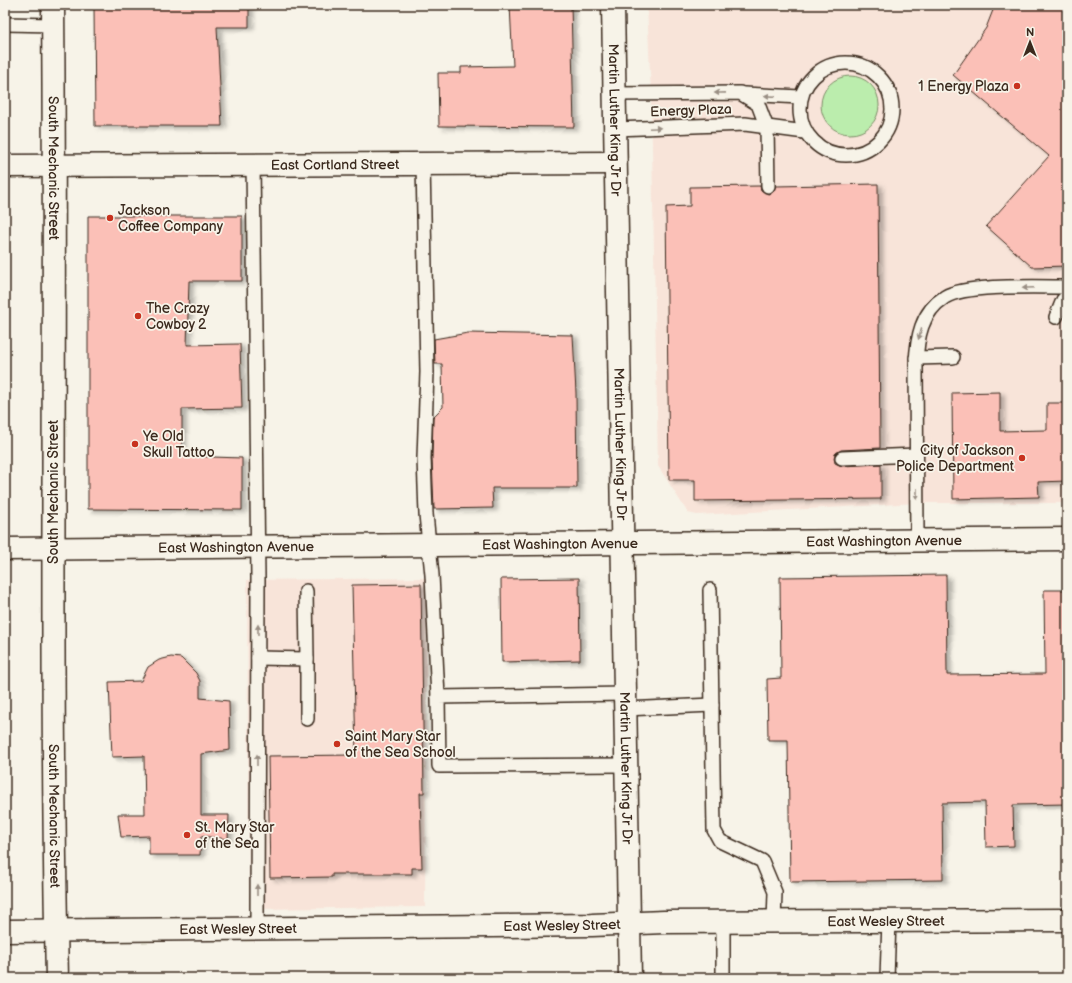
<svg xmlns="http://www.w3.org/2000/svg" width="1072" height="983" font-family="'Balsamiq Sans',sans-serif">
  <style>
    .built { fill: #f8e4d9 }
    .green { fill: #bbedad; stroke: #7b8c66 }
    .building { fill: #fbc0b7; stroke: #3b2a1e; filter: url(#shadow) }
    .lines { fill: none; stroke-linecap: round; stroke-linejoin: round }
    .lane-casing { stroke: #3b2a1e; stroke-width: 16 }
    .street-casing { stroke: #3b2a1e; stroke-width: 25 }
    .secondary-casing { stroke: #3b2a1e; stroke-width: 25 }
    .lane { stroke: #f7f3e8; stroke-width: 13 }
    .street { stroke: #f7f3e8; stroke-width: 22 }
    .secondary { stroke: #f7f3e8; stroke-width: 22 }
    .oneway { fill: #998e83 }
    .poi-dot { fill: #c8321e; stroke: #f7f3e8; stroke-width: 1.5 }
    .labels { text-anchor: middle; stroke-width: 3.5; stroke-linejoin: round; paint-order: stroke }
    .poi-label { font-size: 14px; fill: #3b2a1e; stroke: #f7f3e8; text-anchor: start }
    .street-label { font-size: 14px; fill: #3b2a1e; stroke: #f7f3e8 }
  </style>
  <defs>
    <filter id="shadow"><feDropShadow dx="4.5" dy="2.5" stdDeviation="2" flood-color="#0004"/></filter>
  </defs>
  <rect width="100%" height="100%" fill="#f7f3e8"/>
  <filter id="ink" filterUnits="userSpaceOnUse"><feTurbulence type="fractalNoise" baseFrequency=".025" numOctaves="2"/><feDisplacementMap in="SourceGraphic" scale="8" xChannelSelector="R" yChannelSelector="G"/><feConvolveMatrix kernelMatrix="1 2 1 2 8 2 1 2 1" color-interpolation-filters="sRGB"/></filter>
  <g filter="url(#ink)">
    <g class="built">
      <polygon points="647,5 1067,5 1067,503 917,503 697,515 688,513 658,466 651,94"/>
      <polygon points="427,578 425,907 249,909 247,580"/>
    </g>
    <g class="green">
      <path d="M756,5H804C790,9 771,11 756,5Z"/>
      <circle cx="850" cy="105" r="29"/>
    </g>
    <g class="building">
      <polygon points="94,5 249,5 249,27 217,27 222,126 95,126"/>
      <polygon points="510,5 571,5 574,127 439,126 438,73 461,73 461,67 513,66"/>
      <polygon points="995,5 1067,5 1067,266 1032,267 986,226 1049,156 953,75 986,28"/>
      <polygon points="878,184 880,448 841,450 835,454 834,458 835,463 842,466 881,464 881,499 695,501 695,480 669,480 666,207 690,206 690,187 760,186 761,190 768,194 772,193 776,186"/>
      <polygon points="88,216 242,216 242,281 189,281 187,345 240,344 242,408 182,409 182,456 242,458 242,510 88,509"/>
      <polygon points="468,333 573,335 576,393 577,488 492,488 493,508 434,509 432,458 433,417 443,407 442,364 435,364 434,339"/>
      <polygon points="1000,392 1000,431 1047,430 1047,403 1067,403 1067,481 1038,482 1039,497 953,499 952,393"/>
      <polygon points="946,575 947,675 1045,674 1044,590 1067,590 1067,804 1013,805 1014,846 986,847 985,802 942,803 943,880 790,882 788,740 768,740 767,679 781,678 780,577"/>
      <polygon points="579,578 580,660 502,662 501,579"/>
      <polygon points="421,584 424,793 420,793 422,868 412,868 412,874 332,874 332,877 270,878 268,756 356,755 352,585"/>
      <polygon points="171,657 181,658 196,673 200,681 200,698 229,701 230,750 201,754 201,815 229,815 228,839 201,836 200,855 149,855 149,836 121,837 118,814 145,814 144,756 112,757 109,682 141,681 148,667 159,660"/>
    </g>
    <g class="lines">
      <defs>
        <g id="lane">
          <polyline points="5,24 53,25"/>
          <circle cx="846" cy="109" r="46"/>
          <polyline points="615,94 740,93 758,104 767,128 768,186"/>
          <polyline points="744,94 800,97"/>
          <polyline points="616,129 745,124 805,132"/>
          <polyline points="253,163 258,578 257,929"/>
          <polyline points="423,163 427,372 424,458 426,514 432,575 438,697"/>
          <polyline points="1056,317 1063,300 1067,297"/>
          <polyline points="916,358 953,357"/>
          <polyline points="842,458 916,455"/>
          <path d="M917,539L916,364C917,338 921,312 945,297C966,284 1041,287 1067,287"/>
          <polyline points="710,590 714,830 720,841 762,861 775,892 774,922"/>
          <polyline points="258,658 307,659 306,591"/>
          <polyline points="307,659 307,719"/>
          <polyline points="625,694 438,697 439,766 626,765"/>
          <polyline points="625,709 712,705"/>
          <polyline points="723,921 723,978"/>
          <polyline points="887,978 889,920"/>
        </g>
        <g id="street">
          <path id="s1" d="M53,5C56,329 50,654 57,978"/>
          <path id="s2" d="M5,166L615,163"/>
          <path id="s3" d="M5,931L592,925L664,922L1067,920"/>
        </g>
        <g id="secondary">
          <path id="s4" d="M613,5L630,978"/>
          <path id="s5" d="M5,549L1067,539"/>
        </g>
      </defs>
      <use href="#lane" class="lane-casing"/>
      <use href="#street" class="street-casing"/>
      <use href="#secondary" class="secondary-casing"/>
      <use href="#lane" class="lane"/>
      <use href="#street" class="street"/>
      <use href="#secondary" class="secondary"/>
    </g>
    <defs><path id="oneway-solid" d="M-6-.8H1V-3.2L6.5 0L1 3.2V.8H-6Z"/></defs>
    <g class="oneway">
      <use href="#oneway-solid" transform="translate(720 93) rotate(179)"/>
      <use href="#oneway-solid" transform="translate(770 96) rotate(-176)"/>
      <use href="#oneway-solid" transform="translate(655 128) rotate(-2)"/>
      <use href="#oneway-solid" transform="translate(1028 288) rotate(178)"/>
      <use href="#oneway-solid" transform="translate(920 334) rotate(107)"/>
      <use href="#oneway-solid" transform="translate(917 494) rotate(90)"/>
      <use href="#oneway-solid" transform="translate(258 630) rotate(-90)"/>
      <use href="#oneway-solid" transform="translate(257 760) rotate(-90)"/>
      <use href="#oneway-solid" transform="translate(257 890) rotate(-90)"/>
    </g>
  </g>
  <g class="poi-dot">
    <circle cx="1017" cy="86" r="4"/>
    <circle cx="110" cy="218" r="4"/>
    <circle cx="138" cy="316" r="4"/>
    <circle cx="135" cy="444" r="4"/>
    <circle cx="1022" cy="458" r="4"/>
    <circle cx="337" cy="744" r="4"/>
    <circle cx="187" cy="835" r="4"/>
  </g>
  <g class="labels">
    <g class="poi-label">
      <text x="1009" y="91" text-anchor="end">1 Energy Plaza</text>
      <text x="118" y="215">Jackson<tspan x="118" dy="16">Coffee Company</tspan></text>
      <text x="146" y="313">The Crazy<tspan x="146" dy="16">Cowboy 2</tspan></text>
      <text x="143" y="441">Ye Old<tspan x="143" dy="16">Skull Tattoo</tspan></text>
      <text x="1014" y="455" text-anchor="end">City of Jackson<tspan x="1014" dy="16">Police Department</tspan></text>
      <text x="345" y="741">Saint Mary Star<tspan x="345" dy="16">of the Sea School</tspan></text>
      <text x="195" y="832">St. Mary Star<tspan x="195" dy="16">of the Sea</tspan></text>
    </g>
    <g class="street-label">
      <text transform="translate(691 110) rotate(-2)" y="5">Energy Plaza</text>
      <text dy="5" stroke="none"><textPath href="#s4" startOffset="115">Martin Luther King Jr Dr</textPath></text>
      <text dy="5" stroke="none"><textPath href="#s2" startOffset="330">East Cortland Street</textPath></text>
      <text dy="5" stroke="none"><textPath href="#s1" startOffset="163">South Mechanic Street</textPath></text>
      <text dy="5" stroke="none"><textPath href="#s4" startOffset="439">Martin Luther King Jr Dr</textPath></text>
      <text transform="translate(53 492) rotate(-90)" y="5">South Mechanic Street</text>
      <text dy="5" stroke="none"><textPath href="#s5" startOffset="879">East Washington Avenue</textPath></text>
      <text dy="5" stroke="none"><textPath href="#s5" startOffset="555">East Washington Avenue</textPath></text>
      <text dy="5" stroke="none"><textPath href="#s5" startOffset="231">East Washington Avenue</textPath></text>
      <text dy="5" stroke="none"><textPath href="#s4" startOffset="763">Martin Luther King Jr Dr</textPath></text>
      <text dy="5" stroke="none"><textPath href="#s1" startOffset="811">South Mechanic Street</textPath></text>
      <text dy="5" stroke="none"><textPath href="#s3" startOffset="881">East Wesley Street</textPath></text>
      <text dy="5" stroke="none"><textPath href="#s3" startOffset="557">East Wesley Street</textPath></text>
      <text dy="5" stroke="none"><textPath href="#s3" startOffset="233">East Wesley Street</textPath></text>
    </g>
  </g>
  <rect width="1072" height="983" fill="none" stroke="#f7f3e8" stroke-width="20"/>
  <rect x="10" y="10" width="1052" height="963" fill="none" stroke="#3b2a1e" stroke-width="1.5" filter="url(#ink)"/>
  <g transform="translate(1030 42)" stroke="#f7f3e8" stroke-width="3" paint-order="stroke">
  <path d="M0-3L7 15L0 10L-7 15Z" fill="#3b2a1e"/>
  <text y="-6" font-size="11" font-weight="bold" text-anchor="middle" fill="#3b2a1e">N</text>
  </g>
</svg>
